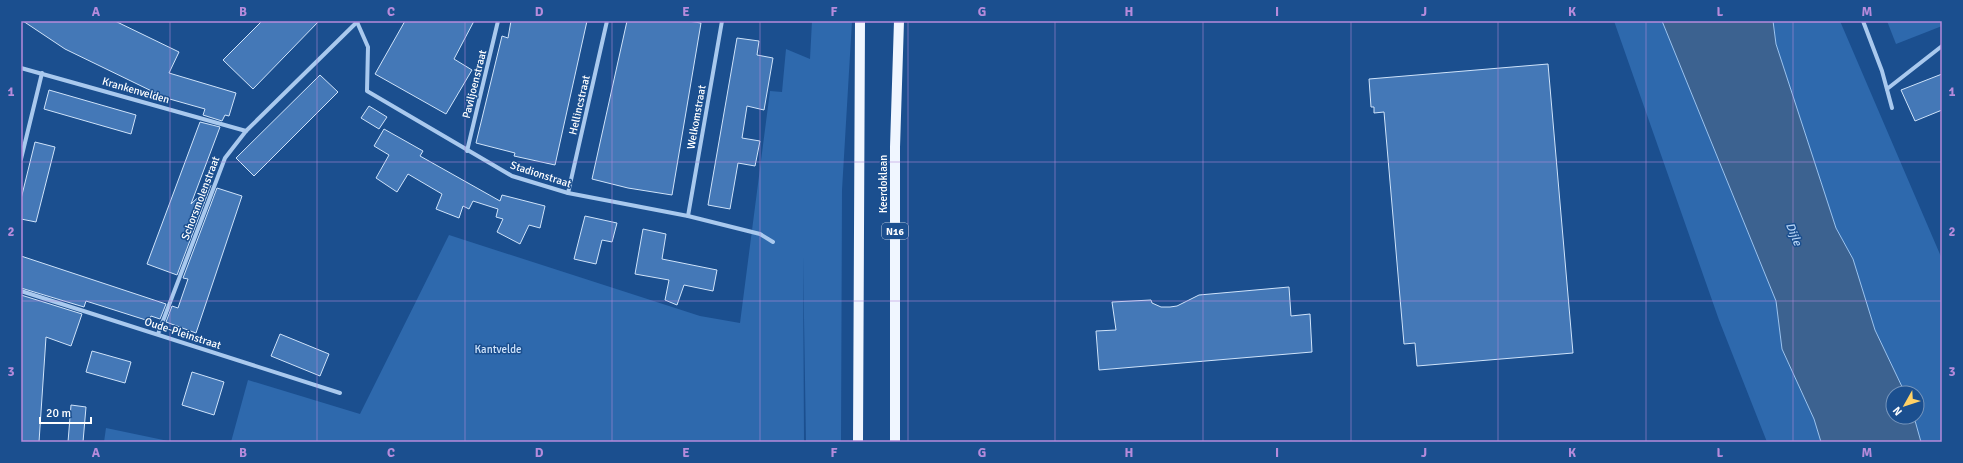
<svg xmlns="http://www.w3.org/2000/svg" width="1963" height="463" font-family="Signika,sans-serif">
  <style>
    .green { fill: #2e69ad }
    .water { fill: #3c6290; stroke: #9cc4f0 }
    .building { fill: #4478b7; stroke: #cfe3fa }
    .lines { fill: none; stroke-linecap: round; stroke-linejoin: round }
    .street { stroke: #a9c9ee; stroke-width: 4 }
    .primary { stroke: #f0f6ff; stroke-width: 10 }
    .grid { fill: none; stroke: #b68bdc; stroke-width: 1; stroke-opacity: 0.55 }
    .labels { text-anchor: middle; stroke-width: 3; stroke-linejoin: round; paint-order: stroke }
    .shield { fill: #1b4f8f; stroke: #bbcadd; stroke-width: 1 }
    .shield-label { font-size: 10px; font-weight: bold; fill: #fff }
    .street-label { font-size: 11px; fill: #fff; stroke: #1b4f8f }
    .park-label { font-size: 11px; fill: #cfe3fa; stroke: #1b4f8f }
    .water-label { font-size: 12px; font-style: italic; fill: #b5d3f5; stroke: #1b4f8f }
    .neatline { fill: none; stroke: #b68bdc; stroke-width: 1.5 }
    .grid-label { font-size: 13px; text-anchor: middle; font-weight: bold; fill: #b68bdc }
  </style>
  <rect width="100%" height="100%" fill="#1b4f8f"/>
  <g class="green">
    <polygon points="812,21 852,21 842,190 841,442 806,442 803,256 804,442 231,442 248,380 360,414 449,235 700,316 740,323 770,91 782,92 786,49 810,59"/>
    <polygon points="1614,21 1662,21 1776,301 1782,349 1814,419 1821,442 1767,442 1719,320"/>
    <polygon points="1773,21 1840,21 1942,259 1942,442 1921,442 1914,417 1917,417 1917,393 1905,393 1875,330 1853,259 1836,228 1776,44"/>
    <polygon points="1887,21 1942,21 1942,26 1896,44"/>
    <polygon points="106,428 173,442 104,442"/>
  </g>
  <polygon class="water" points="1662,21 1773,21 1776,44 1836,228 1853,259 1875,330 1905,393 1893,393 1893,417 1914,417 1921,442 1821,442 1814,419 1782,349 1776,301"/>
  <g class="building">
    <polygon points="23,21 115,21 179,52 169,73 236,93 229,116 225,115 222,121 203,115 205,109 166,98 65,49"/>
    <polygon points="262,21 319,21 253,89 223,60"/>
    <polygon points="405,21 474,21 454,59 472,70 446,114 375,74"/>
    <polygon points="511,21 587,21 555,165 514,156 515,153 476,143 502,36 508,38"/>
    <polygon points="627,21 688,21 701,23 672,195 628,188 592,179"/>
    <polygon points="737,38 759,41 757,55 773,58 764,110 747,106 742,138 760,141 755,166 738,163 730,209 708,205"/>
    <polygon points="1548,64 1573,353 1417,366 1415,343 1404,344 1384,112 1374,113 1374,107 1371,107 1369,79"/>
    <polygon points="1942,74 1942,110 1915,121 1901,90"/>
    <polygon points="320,75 338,92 254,176 236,158"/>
    <polygon points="49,90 136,115 131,134 44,109"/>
    <polygon points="369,106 387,117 379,129 361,118"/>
    <polygon points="200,122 220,127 191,204 211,185 177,275 147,264"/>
    <polygon points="384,129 423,151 420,156 500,201 502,195 545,206 540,228 529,225 520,244 497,232 503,219 496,217 498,209 473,201 469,209 463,206 459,218 436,209 442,194 408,174 397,192 376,178 389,155 374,146"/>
    <polygon points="35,142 55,147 36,222 21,219 21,199"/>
    <polygon points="217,188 242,196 196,333 166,322 172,306 178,308 188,279 183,278"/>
    <polygon points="585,216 617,223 612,242 602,240 596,264 574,259"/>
    <polygon points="643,229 666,234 662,259 717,270 713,291 684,285 677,305 665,300 669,280 635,274"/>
    <polygon points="21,256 166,304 160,319 151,316 149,321 86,301 84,307 21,288"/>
    <polygon points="1289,287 1291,316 1310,314 1312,352 1099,370 1096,331 1116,330 1112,302 1151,300 1152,303 1161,307 1170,307 1177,306 1199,295"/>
    <polygon points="21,295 82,314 71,346 46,337 39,442 21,442"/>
    <polygon points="280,334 329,354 320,376 271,356"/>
    <polygon points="92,351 131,362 125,383 86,372"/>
    <polygon points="192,372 224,382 214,415 182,405"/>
    <polygon points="71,405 86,407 83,442 68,442"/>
  </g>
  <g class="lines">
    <g class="street">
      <polyline points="1863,21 1882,71 1892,108"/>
      <polyline points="357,22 368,47 367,91 512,176 568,193 688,216 760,234 773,242"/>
      <polyline points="21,68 246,131"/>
      <polyline points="1887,89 1942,46"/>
      <polyline points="467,151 498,21"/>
      <polyline points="21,159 42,73"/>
      <polyline points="568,193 607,21"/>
      <polyline points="688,216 722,21"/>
      <polyline points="21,291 340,393"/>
      <polyline points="158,334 225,158 246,131 358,21"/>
    </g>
    <g class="primary">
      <polyline points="858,442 860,21"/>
      <polyline points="895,442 895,147 899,21"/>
    </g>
  </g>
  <path class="grid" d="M170,21V442M317,21V442M465,21V442M612,21V442M760,21V442M908,21V442M1055,21V442M1203,21V442M1351,21V442M1498,21V442M1646,21V442M1793,21V442M21,162H1942M21,301H1942"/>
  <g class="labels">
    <rect class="shield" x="882" y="223" width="26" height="16" rx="3"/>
    <g class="shield-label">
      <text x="895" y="235">N16</text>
    </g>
    <g class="street-label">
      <text transform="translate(474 84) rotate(-76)" y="4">Paviljoenstraat</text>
      <text transform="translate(136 90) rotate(16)" y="4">Krankenvelden</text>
      <text transform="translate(579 105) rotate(-77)" y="4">Hellincstraat</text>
      <text transform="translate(696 117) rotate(-80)" y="4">Welkomstraat</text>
      <text transform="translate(541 174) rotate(18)" y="4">Stadionstraat</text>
      <text transform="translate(883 184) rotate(-90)" y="4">Keerdoklaan</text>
      <text transform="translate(200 198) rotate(-69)" y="4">Schorsmolenstraat</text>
      <text transform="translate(183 333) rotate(18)" y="4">Oude-Pleinstraat</text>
    </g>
    <g class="park-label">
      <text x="498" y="353">Kantvelde</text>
    </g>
    <g class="water-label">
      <text transform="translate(1794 234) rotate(68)" y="4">Dijle</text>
    </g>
  </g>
  <rect width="1963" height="463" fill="none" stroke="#1b4f8f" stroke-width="44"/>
  <g transform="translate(1905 405) rotate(231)"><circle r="19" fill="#1b4f8f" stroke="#7695bc"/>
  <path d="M0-3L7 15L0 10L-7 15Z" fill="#ffd166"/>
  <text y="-6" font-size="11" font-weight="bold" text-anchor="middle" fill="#ffffff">N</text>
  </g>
  <path d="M40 417v6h51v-6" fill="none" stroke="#ffffff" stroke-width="2"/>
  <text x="46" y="417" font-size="12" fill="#ffffff" stroke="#1b4f8f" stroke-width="3" paint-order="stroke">20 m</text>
  <rect x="22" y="22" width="1919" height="419" class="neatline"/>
  <g class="grid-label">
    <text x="96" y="16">A</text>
    <text x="243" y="16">B</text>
    <text x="391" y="16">C</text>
    <text x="539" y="16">D</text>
    <text x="686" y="16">E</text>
    <text x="834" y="16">F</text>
    <text x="982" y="16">G</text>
    <text x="1129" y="16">H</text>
    <text x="1277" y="16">I</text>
    <text x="1424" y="16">J</text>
    <text x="1572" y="16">K</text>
    <text x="1720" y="16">L</text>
    <text x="1867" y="16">M</text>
    <text x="11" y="96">1</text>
    <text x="1952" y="96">1</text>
    <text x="11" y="236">2</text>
    <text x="1952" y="236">2</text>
    <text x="11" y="376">3</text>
    <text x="1952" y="376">3</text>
    <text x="96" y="457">A</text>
    <text x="243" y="457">B</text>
    <text x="391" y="457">C</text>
    <text x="539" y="457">D</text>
    <text x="686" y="457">E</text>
    <text x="834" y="457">F</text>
    <text x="982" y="457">G</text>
    <text x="1129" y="457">H</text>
    <text x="1277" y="457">I</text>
    <text x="1424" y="457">J</text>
    <text x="1572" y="457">K</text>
    <text x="1720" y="457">L</text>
    <text x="1867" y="457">M</text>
  </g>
</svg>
